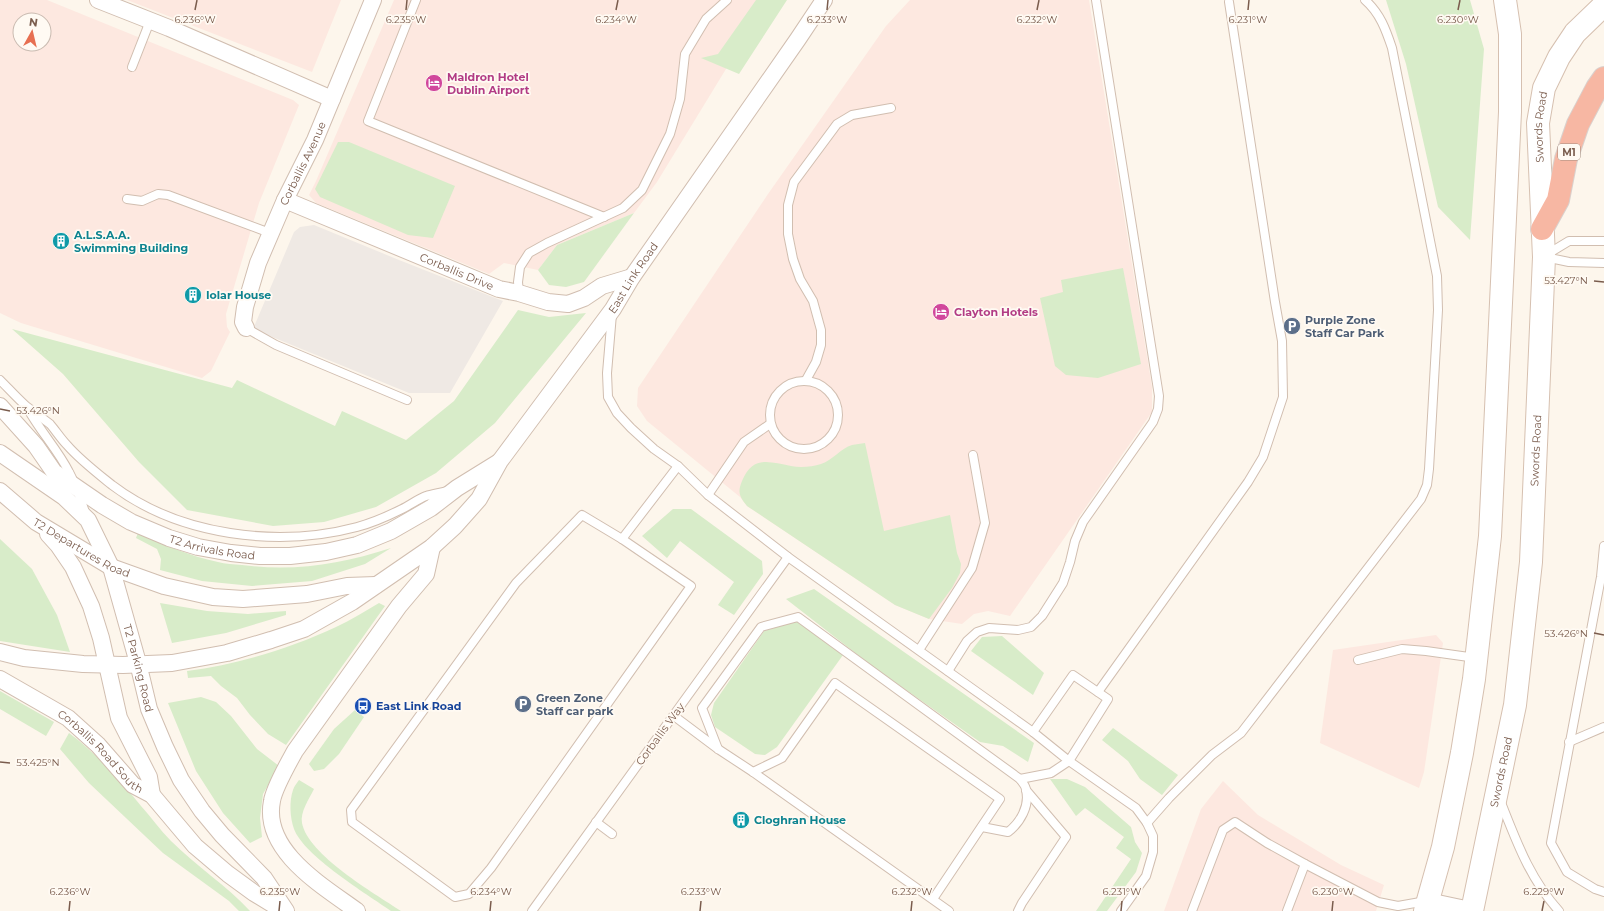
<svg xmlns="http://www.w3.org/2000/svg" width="1604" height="911" font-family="Montserrat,sans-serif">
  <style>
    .commercial { fill: #fde8e0; fill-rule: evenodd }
    .industrial { fill: #efe9e4 }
    .green { fill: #d8ecc9 }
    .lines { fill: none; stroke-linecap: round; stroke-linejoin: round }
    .service-casing { stroke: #d1beb0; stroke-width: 10 }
    .minor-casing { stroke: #d1beb0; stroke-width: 18 }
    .secondary-casing { stroke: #d6c0b0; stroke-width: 24 }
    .motorway-casing { stroke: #dad1cd; stroke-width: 24 }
    .service { stroke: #fff; stroke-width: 8 }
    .minor { stroke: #fff; stroke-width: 16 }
    .secondary { stroke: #fff; stroke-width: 22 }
    .motorway { stroke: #f7b7a3; stroke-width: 22 }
    .ticks { fill: none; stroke: #7a5c4d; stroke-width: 1.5 }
    .labels { text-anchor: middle; stroke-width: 3.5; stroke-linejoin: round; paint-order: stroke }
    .shield { fill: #fffaf3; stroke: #a28b7f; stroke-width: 1 }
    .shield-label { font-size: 10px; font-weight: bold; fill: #7a5c4d }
    .hotel-label { font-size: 11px; font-weight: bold; fill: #b23c85; stroke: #fffaf3; text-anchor: start }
    .street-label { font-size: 11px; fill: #7a5c4d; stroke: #fffaf3 }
    .culture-label { font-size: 11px; font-weight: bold; fill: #0d838f; stroke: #fffaf3; text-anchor: start }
    .service-label { font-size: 11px; font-weight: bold; fill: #4e5e75; stroke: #fffaf3; text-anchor: start }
    .transit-label { font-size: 11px; font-weight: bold; fill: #164399; stroke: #fffaf3; text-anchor: start }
    .ticks-label { font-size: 10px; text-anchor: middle; fill: #7a5c4d; stroke: #fffaf3; stroke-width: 3.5; stroke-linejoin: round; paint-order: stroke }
  </style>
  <rect width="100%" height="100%" fill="#fdf6ec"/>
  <g class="commercial">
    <path d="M0,0H47L293,100L299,105L259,203L226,314L227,327L230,332L211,371L202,378L21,323L0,313ZM20,20H44V44H20Z"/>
    <polygon points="127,0 341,0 312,72"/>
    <polygon points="394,0 774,0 726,69 657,182 634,213 557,245 538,270 504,263 489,274 316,203 309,195 316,181"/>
    <polygon points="910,0 1089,0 1152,387 1152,412 1010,616 988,611 974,614 962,624 929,619 895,605 747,506 740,497 647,421 637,406 638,388 768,194 886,26"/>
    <polygon points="1436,635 1443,643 1424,772 1419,788 1320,743 1333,650"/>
    <polygon points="1223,781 1258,815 1341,865 1384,885 1376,911 1164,911 1201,809"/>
  </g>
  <polygon class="industrial" points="314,225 399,260 503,301 450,393 409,393 253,329 294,232 300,227"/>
  <g class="green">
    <polygon points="756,0 787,0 739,74 701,58 718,54"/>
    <polygon points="1386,0 1470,0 1484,49 1470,240 1438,207 1406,64"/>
    <polygon points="338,142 349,142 455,186 433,238 408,235 320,197 315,189"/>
    <polygon points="634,213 584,282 566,287 549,285 538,270 557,245"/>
    <polygon points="1123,268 1141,364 1098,378 1066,375 1055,366 1040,298 1063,292 1061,280"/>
    <polygon points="518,310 549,317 586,313 495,423 436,473 376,507 324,522 273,526 187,510 139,462 63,374 12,329 232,388 237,380 335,426 342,411 406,440 454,401"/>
    <path d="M865,443L884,531L950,515L957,553L961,564L960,573L952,588L929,619L895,605L747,506C740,497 737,493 742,481C753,455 769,462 791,466C800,468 812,467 821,464C833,460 841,448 852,445C856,444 861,444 865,443Z"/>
    <polygon points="673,509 691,509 762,561 763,574 734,615 718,605 734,582 680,541 667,558 642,536"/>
    <path d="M138,533C164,545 190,556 218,562C225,564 234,564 242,565C295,572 341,564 391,548L365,564L312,581L252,586L202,581L160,570L161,559L157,549L136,538Z"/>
    <polygon points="0,539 32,569 57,615 70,652 0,641"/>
    <polygon points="814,589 1034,743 1028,762 1003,746 980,742 872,666 786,599"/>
    <polygon points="160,603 207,611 248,614 286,611 286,615 226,633 172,643"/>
    <path d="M379,603L385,606L286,745L268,734L250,715L237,698L221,686L211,676L188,678L187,671C238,664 289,649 336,627C351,620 365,611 379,603Z"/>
    <polygon points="797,621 843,655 777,747 765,755 755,754 715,727 711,715 714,703 764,631"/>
    <polygon points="1002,636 1044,673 1033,695 971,651 982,637"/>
    <polygon points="0,691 54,722 46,736 0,709"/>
    <polygon points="201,697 216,702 231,716 257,749 279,766 263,794 260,818 262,837 250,843 223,813 196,771 168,703"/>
    <polygon points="355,710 364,717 339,754 324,769 314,771 309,764 334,729"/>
    <polygon points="1113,728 1178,775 1162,795 1140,779 1128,761 1102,740"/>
    <path d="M69,733C96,753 120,780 141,806C151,817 160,830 171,841C196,866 226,885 250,911H239L229,901L163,853L89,783L60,749Z"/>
    <polygon points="1050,779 1067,779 1085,787 1131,827 1135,842 1142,853 1136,872 1107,911 1096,911 1131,859 1116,848 1124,837 1085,808 1076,816"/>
    <path d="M299,780L314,789C309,799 300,812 302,823C308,855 374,893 401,911H391C367,894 304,856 294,829C290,818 289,801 293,790C294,786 297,783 299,780Z"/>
  </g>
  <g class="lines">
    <defs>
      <g id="service">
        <polyline points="416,0 368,121 604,217"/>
        <polyline points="132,67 150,21"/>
        <polyline points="127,199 142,201 158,194 168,195 270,233"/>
        <polyline points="1546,255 1569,241 1604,241"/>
        <polyline points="1545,257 1569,262 1604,263"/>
        <polyline points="519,293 518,282 520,267 529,253 547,243 623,208 642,190 670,134 680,99 685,54 706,19 727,0"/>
        <polyline points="612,314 607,373 608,397 617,413 631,428 654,449 678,466 708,495 788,557 1033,732 1069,761 1136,808 1147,823 1153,836 1153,852 1146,876 1121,911"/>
        <polyline points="246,328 276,345 407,400"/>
        <path d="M0,380C9,389 17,398 26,406C34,412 42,418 50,424C56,431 61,439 67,445C80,460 97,473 112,485C179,536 278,548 357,527C372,523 388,516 402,509C410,505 418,499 426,496C433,494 440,493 447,491"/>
        <polyline points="806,380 816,362 821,345 821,330 813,301 800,279 793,259 788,234 788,205 794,182 837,124 852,115 891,108"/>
        <circle cx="804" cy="415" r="34"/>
        <path d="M28,409C40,431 58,450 69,472C76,485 80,498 85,512"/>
        <polyline points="708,495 744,442 770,424"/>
        <polygon points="582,515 622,539 691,586 491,868 469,894 455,897 352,822 351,810 516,583"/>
        <polyline points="622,539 678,466"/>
        <polyline points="1604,546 1601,577 1551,843 1567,872 1595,889 1604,892"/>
        <polyline points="919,650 972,568 985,523 973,455"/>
        <polyline points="1358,660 1402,649 1426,651 1476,658"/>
        <polyline points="948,671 967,641 977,632 989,628 1018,630 1031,627 1042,616 1063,583 1070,562 1075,541 1083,522 1153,422 1158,409 1159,396 1096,0"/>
        <polyline points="1098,692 1248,482 1263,457 1283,397 1282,341 1275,302 1229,2"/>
        <polyline points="674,716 718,749 753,772 949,911"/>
        <polyline points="1569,742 1604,727"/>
        <path d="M718,749L702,708L761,627L798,617L1020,779C1022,782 1026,786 1026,790C1030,806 1020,823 1008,832L982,827"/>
        <polyline points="753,772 782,758 835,683 1000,799 933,899"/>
        <polyline points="1020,779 1051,773 1069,761 1108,699 1073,675 1033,732"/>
        <path d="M1500,800C1516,840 1529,878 1559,911"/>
        <polyline points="596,822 612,834"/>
        <path d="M1147,823L1169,798L1212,755L1241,733L1421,499L1427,485L1429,469L1438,310L1437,276L1392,48C1386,30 1380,13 1365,0"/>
        <polyline points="1305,864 1378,902 1398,906 1426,901"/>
        <polyline points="532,911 788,557"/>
        <polyline points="1018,911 1022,903 1066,837 1026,790"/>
        <polyline points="1192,911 1223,830 1235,822 1267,843 1305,864 1287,911"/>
      </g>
      <g id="minor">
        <polyline points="98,0 169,28 332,99"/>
        <path id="s1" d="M285,200L499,289L519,293L548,302L568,304L584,298L602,286L632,277"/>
        <path id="s2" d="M246,328L243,322L245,307L258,263L285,200L315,140L373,0"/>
        <path id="s3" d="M0,406L36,446L54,472L102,505L131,522L169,538L198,547L231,553L260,556H290L326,552L357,545L391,531L431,508L457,488L499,462"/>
        <path id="s4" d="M0,453L64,497L88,520L111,567L138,663L149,709L165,747L181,780L202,811L222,835L264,878L286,911"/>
        <path id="s5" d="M0,491L36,522L111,567L164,586L213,597L243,599L307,594L347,586L376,585"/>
        <polyline points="48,534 58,545 73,567 91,606 101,638 119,718 149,777 152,795"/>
        <path id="s6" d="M0,652L24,658L83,664L123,665L172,663L227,653L271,640L304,629L352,602L432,547L455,526L479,499L500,461L613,309L632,277L798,39L824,0"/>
        <path id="s7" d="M0,679L68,718L98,745L133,785L152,795L195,846L228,874L254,893L282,910"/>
        <polyline points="1428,901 1475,911"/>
        <path d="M357,911C323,886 262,851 272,801C274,788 289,762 295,751L399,606L426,574L432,547"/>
      </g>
      <g id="secondary">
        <polyline points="1425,911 1443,847 1462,753 1474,679 1490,536 1510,112 1510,34 1505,0"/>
        <path id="s8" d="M1472,911L1515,705L1531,562L1544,257L1538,123L1544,88L1559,57L1575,33L1604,5"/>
      </g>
      <polyline id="motorway" points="1542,229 1558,200 1566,159 1578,124 1597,88 1604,78"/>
    </defs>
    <use href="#service" class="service-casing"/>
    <use href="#minor" class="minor-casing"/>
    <use href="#secondary" class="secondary-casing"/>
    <use href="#motorway" class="motorway-casing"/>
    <use href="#service" class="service"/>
    <use href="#minor" class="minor"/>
    <use href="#secondary" class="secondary"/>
    <use href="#motorway" class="motorway"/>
  </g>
  <path class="ticks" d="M195,10L197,0M406,10L407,0M616,10L618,0M827,10L828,0M1037,10L1039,0M1248,10L1249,0M1458,10L1460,0M1594,281L1604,282M0,409L10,411M1594,633L1604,635M0,762L10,763M69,911L70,901M279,911L280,901M490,911L491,901M700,911L701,901M911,911L912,901M1121,911L1122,901M1332,911L1333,901M1542,911L1544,901"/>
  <defs>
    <symbol id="hotel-disc" viewBox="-11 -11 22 22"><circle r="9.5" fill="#d1479c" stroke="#fffaf3"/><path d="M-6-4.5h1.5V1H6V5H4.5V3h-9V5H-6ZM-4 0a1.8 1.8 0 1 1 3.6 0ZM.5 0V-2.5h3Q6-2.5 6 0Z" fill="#fff"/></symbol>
    <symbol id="building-disc" viewBox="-11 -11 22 22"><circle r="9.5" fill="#0f9aa8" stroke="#fffaf3"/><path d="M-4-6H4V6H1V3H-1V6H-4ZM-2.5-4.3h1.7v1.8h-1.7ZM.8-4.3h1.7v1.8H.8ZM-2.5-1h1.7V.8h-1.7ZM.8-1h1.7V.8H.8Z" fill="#fff"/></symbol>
    <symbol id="parking-disc" viewBox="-11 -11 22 22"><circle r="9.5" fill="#5c6f8a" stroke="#fffaf3"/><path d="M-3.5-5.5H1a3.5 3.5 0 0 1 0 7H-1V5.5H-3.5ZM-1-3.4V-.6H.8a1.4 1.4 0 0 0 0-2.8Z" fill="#fff"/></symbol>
    <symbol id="bus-disc" viewBox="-11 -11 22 22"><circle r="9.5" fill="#1a4fb4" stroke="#fffaf3"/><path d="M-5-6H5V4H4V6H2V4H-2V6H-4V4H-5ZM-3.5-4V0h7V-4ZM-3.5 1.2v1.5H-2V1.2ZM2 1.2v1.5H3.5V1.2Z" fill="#fff"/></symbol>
  </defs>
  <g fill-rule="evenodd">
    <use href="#hotel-disc" x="424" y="73" width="20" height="20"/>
    <use href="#building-disc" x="51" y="231" width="20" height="20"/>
    <use href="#building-disc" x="183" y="285" width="20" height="20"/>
    <use href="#hotel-disc" x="931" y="302" width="20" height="20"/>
    <use href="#parking-disc" x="1282" y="316" width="20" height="20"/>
    <use href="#parking-disc" x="513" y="694" width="20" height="20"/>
    <use href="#bus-disc" x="353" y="696" width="20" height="20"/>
    <use href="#building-disc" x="731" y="810" width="20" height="20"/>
  </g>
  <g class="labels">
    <rect class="shield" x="1558" y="144" width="22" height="16" rx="3"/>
    <g class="shield-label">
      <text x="1569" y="156">M1</text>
    </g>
    <g class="hotel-label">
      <text x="447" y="81">Maldron Hotel<tspan x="447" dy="13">Dublin Airport</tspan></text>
      <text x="954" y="316">Clayton Hotels</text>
    </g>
    <g class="street-label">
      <text dy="4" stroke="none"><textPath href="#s8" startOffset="790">Swords Road</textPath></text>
      <text dy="4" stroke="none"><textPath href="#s2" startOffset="177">Corballis Avenue</textPath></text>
      <text dy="4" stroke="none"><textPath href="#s1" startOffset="186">Corballis Drive</textPath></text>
      <text dy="4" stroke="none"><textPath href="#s6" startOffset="799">East Link Road</textPath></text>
      <text dy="4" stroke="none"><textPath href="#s8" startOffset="466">Swords Road</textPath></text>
      <text dy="4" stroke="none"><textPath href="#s3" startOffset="263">T2 Arrivals Road</textPath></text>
      <text dy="4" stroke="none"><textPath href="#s5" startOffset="100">T2 Departures Road</textPath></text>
      <text dy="4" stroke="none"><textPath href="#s4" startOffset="268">T2 Parking Road</textPath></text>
      <text transform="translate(660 734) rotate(-54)" y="4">Corballis Way</text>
      <text dy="4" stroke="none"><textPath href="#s7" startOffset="125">Corballis Road South</textPath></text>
      <text dy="4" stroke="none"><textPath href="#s8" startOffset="142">Swords Road</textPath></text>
    </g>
    <g class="culture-label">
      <text x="74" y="239">A.L.S.A.A.<tspan x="74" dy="13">Swimming Building</tspan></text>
      <text x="206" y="299">Iolar House</text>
      <text x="754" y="824">Cloghran House</text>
    </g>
    <g class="service-label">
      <text x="1305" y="324">Purple Zone<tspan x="1305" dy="13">Staff Car Park</tspan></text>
      <text x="536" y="702">Green Zone<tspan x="536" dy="13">Staff car park</tspan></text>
    </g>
    <g class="transit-label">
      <text x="376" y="710">East Link Road</text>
    </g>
  </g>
  <g class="ticks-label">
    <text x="195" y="23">6.236°W</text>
    <text x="406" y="23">6.235°W</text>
    <text x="616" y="23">6.234°W</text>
    <text x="827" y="23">6.233°W</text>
    <text x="1037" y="23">6.232°W</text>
    <text x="1248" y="23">6.231°W</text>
    <text x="1458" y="23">6.230°W</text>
    <text x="1566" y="284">53.427°N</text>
    <text x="38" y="414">53.426°N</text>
    <text x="1566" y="637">53.426°N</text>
    <text x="38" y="766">53.425°N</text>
    <text x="70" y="895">6.236°W</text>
    <text x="280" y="895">6.235°W</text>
    <text x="491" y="895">6.234°W</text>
    <text x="701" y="895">6.233°W</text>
    <text x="912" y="895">6.232°W</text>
    <text x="1122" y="895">6.231°W</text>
    <text x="1333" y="895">6.230°W</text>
    <text x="1544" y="895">6.229°W</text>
  </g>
  <g transform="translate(32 32) rotate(8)"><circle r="19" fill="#fffaf3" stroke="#cabbb1"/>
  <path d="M0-3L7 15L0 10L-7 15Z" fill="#e76f51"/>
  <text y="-6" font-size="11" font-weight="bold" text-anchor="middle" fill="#7a5c4d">N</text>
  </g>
</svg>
